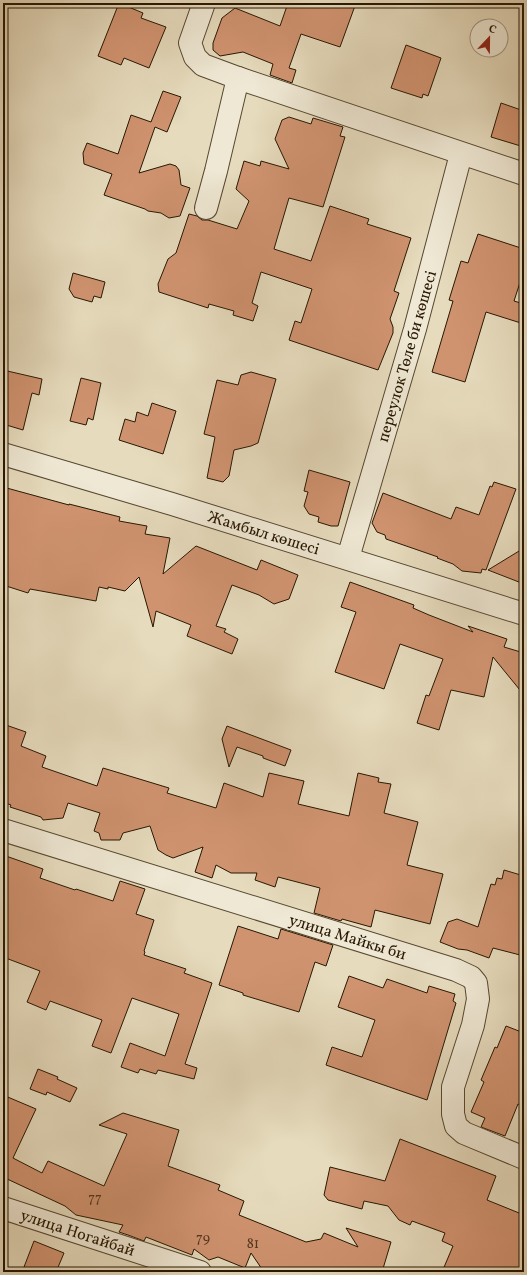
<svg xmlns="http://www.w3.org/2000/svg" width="527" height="1275" font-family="Vollkorn,serif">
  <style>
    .building { fill: #d09370; stroke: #271702 }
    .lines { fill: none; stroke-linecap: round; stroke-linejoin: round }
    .street-casing { stroke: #574831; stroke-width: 24 }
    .street { stroke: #efe8d4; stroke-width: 22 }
    .labels { text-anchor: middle; stroke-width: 3; stroke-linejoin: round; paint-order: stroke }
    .number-label { font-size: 14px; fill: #51361e }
    .street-label { font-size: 16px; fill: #271702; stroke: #efe8d4 }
  </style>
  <rect width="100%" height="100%" fill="#e6dbbd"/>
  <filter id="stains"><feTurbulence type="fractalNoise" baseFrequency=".005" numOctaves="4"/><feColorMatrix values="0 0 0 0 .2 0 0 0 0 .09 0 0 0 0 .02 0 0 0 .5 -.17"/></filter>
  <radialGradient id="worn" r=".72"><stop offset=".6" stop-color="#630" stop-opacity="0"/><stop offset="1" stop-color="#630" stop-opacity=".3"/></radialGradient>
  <g class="building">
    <polygon points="119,3 143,13 141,18 166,27 149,68 124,58 121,65 98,56"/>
    <polygon points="288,3 356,3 340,47 301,34 289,68 296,70 292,83 270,75 273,64 243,52 220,56 213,50 213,43 222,18 235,8 280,26"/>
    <polygon points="406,45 441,58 428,96 423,94 422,98 391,88"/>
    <polygon points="163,91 181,97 167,132 155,127 139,173 170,164 176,166 179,170 181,185 190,188 180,216 169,218 161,213 148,211 145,209 104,195 112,174 84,164 83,153 87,143 118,154 131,115 151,122"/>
    <polygon points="501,103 524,111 524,147 491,137"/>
    <polygon points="289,117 311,124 313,118 343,127 340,136 345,137 323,207 289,198 274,249 311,261 330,206 369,219 367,224 411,238 394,291 399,293 390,319 393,327 393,333 378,370 289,340 295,321 301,323 312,289 261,272 252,303 258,306 253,321 233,315 234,311 209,304 208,308 159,292 158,284 168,259 176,253 189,214 197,216 202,220 208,220 237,229 249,201 236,189 244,161 260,166 261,161 289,169 275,139 282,120"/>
    <polygon points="478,234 524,249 524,270 514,301 524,304 524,324 486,312 465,382 432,372 453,301 449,300 461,261 468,263"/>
    <polygon points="73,273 105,282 101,298 94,296 92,302 74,297 69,289"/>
    <polygon points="3,370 42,379 39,395 32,393 23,430 3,424"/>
    <polygon points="251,372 276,379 258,443 251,446 234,450 229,476 223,482 207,478 215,437 204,434 217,380 238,385 241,375"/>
    <polygon points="81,378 101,383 93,420 88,418 86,425 70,421"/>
    <polygon points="152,403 176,411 163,454 119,440 125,419 135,422 137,412 148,416"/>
    <polygon points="309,470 350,482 338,526 331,526 318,522 319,517 309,514 304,506 308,492 304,491"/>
    <polygon points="494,482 516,489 486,570 482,569 481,573 462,571 453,564 437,558 438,557 386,539 385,535 377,532 372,523 383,493 451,519 456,507 479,515 490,486 492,487"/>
    <polygon points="3,487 69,505 69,504 120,517 119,521 147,526 145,534 170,538 163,574 196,546 257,570 261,560 298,575 289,599 274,604 259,595 232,585 216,626 226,629 224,632 238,639 232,654 187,636 191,625 156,611 153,627 139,577 125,591 108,587 108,589 99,587 96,601 30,589 28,593 3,585"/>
    <polygon points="524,548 524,584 488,570"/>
    <polygon points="350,582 414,605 413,608 429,615 473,632 468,626 507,639 504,647 524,653 524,695 493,657 484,697 451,690 439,730 417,723 426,695 429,696 443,659 400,644 384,689 335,672 356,612 341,607"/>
    <polygon points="3,724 26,732 21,746 46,756 42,767 97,786 103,768 169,788 167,793 216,808 224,783 263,797 269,773 304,781 298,804 349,816 358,773 379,778 378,782 391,784 384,813 418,822 407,865 443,874 430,924 375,910 371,927 342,919 341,921 314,913 320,888 278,877 275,887 255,880 257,873 231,873 216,865 212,878 195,872 203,847 173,858 166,855 158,850 150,826 123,833 120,840 101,840 99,833 94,831 100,813 68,803 63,818 43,820 41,817 10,807 11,805 3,802"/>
    <polygon points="227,726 291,750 285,766 263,758 263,756 237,747 229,767 222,739"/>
    <polygon points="3,855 43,869 40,878 75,890 76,889 113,901 120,881 145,889 136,914 154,920 144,951 145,952 144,955 186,969 184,973 212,983 185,1064 197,1068 194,1079 158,1070 156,1074 140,1069 138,1073 121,1067 130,1043 165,1056 179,1014 132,998 111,1053 92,1046 102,1020 50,1001 46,1010 27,1002 40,971 3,957"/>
    <polygon points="504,870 524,876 524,956 493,948 489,958 467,950 458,949 440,942 448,922 457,919 478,927 491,884 495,885 497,878 502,879"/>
    <polygon points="238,926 278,939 281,929 333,945 326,966 315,962 299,1012 243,995 243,993 219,985"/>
    <polygon points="349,976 383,988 387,979 427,993 429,986 455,994 453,1001 456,1003 427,1100 326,1065 332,1047 362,1057 375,1020 338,1007"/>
    <polygon points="506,1026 524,1033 524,1107 518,1104 505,1136 481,1127 485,1118 471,1112 484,1082 481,1080 495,1047 497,1048"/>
    <polygon points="38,1069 58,1077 57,1079 77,1088 70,1102 47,1092 46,1095 30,1089"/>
    <polygon points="3,1095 36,1109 13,1158 42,1173 48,1161 104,1186 127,1134 99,1125 123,1113 179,1130 168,1166 220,1185 218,1190 244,1201 239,1215 306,1242 321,1239 324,1233 358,1247 346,1228 391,1242 382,1272 264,1272 251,1253 245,1268 218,1257 209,1260 194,1249 192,1255 146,1237 144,1241 128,1235 119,1232 123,1225 76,1215 65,1206 5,1178 3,1181"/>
    <polygon points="400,1139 496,1176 487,1200 524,1215 524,1272 442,1272 453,1246 442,1241 445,1233 412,1221 410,1225 399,1220 388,1206 364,1201 362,1209 328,1200 324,1195 330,1167 385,1181"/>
    <polygon points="34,1241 64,1253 56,1272 37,1272 24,1267"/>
  </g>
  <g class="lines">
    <defs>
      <g id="street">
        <polyline points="204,3 190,43 195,57 203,65 238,78 524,174"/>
        <polyline points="206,208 216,171 238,78"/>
        <polyline points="3,454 172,504 524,614"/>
        <polyline points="348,558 415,329 461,154"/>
        <polyline points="3,830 456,970 471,977 476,983 478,999 473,1025 453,1087 453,1114 456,1126 464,1133 524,1158"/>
        <polyline points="3,1208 200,1272"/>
      </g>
    </defs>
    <use href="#street" class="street-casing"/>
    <use href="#street" class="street"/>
  </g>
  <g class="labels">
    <g class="number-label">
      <text x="95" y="1202">77</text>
      <text x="203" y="1242">79</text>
      <text x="253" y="1248">81</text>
    </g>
    <g class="street-label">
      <text transform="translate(406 356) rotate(-74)" y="6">переулок Төле би көшесі</text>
      <text transform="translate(264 532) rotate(17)" y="6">Жамбыл көшесі</text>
      <text transform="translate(348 936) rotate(17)" y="6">улица Майкы би</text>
      <text transform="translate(78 1232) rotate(18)" y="6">улица Ногайбай</text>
    </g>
  </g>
  <rect width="527" height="1275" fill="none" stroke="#e6dbbd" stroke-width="16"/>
  <rect x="4" y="4" width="519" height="1267" fill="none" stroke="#271702" stroke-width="2"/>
  <rect x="8" y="8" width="511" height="1259" fill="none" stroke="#271702"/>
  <g transform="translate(489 38) rotate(22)"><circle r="19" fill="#efe8d4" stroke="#9f9480"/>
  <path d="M0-3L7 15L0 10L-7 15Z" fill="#8f2418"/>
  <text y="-6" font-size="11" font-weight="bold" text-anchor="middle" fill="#271702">С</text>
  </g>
  <rect width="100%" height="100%" filter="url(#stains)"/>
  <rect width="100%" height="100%" fill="url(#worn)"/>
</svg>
